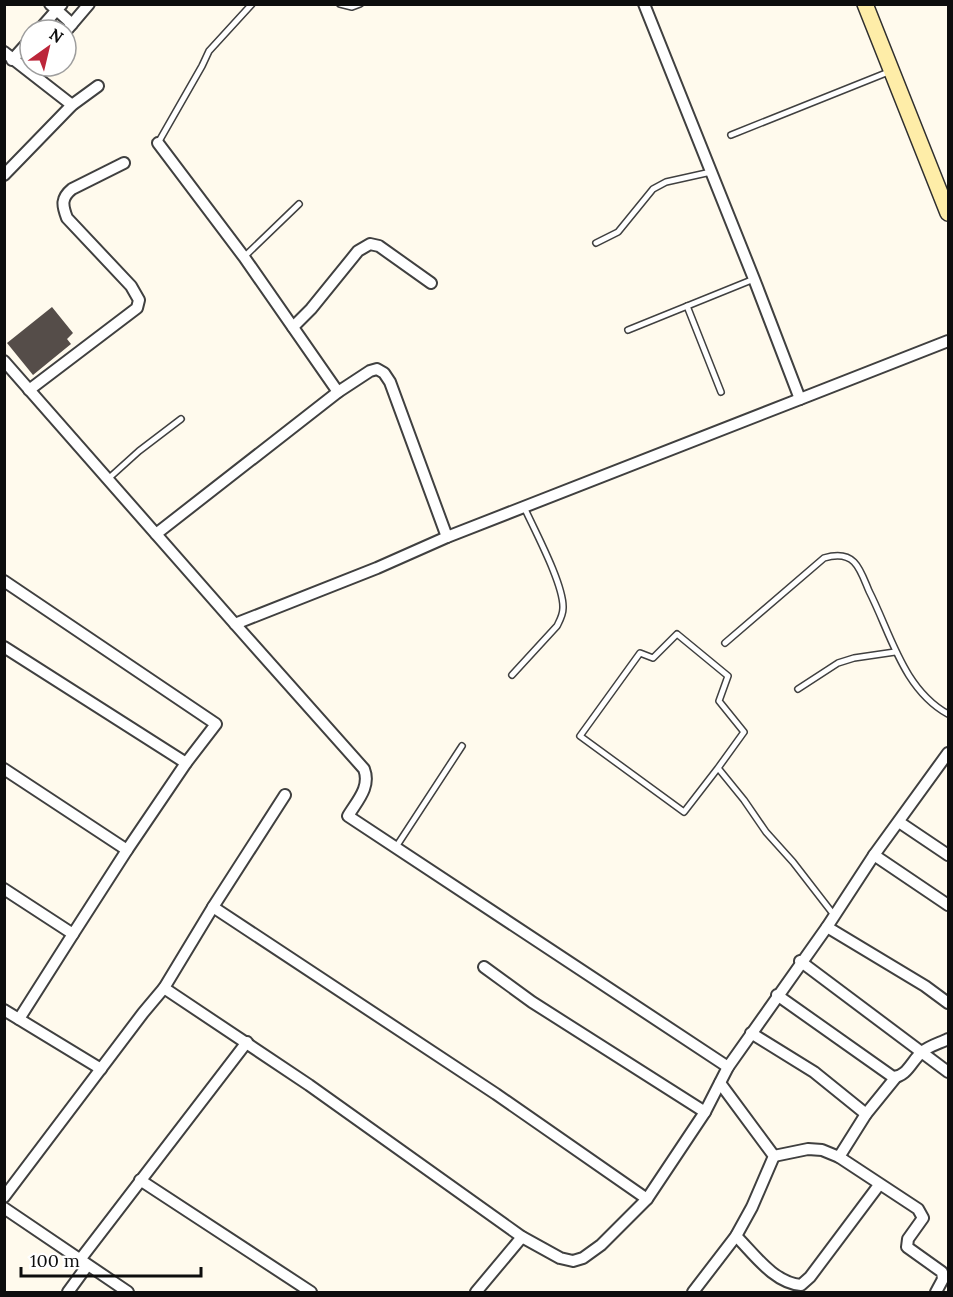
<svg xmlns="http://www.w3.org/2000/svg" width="953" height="1297" font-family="Lora,serif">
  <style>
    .building { fill: #554d49 }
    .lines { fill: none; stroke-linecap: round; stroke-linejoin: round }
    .lane-casing { stroke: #404040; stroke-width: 8 }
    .street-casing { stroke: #404040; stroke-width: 14 }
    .secondary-casing { stroke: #2f2f2f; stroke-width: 18 }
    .lane { stroke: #fff; stroke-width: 5 }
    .street { stroke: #fff; stroke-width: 10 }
    .secondary { stroke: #feeda8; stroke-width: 15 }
  </style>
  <rect width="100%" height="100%" fill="#fffaed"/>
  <polygon class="building" points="52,307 73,333 67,339 71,344 33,375 7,343"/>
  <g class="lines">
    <defs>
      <g id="lane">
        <polyline points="340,4 352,7 360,4"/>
        <polyline points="731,135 891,71"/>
        <polyline points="158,143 202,66 209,51 252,4"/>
        <polyline points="596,243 618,232 653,189 666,182 711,172"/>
        <polyline points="244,257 299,204"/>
        <polyline points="687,306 721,392"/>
        <polyline points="628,330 754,279"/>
        <polyline points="108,479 139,451 181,419"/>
        <path d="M725,643L824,558C834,555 846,554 854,562C861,569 865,582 869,591C891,634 903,689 948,714"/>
        <path d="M512,675L557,626C560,620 563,615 563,608C564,585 535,531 524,507"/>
        <polyline points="798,689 838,663 854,658 895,652"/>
        <polyline points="718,768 684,812 580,736 640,653 653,658 677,634 728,676 719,701 744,732 718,768 744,800 766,832 793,862 834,915"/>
        <polyline points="396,847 462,746"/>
      </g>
      <g id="street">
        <polyline points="50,4 72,24"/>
        <polyline points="644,4 754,279 800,399 948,341"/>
        <polyline points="39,30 62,4"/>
        <polyline points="66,31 89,4"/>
        <polyline points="4,52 72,105"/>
        <polyline points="12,60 30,40"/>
        <polyline points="158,143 244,257 338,392"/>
        <polyline points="4,175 72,105 98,86"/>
        <polyline points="293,327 311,309 358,251 370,244 379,246 431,283"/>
        <path d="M4,361L235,624L364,769C371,787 357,801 348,816L728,1067"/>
        <path d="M29,390L137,308L139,300L131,286L67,218C62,205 61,198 72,189L124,163"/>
        <polyline points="156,534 338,392 370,371 377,369 384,373 390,382 447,537"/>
        <polyline points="4,581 216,724 186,763 4,647"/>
        <polyline points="235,624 377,568 447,537 800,399"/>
        <polyline points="4,769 127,850"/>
        <polyline points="899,822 948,855"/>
        <polyline points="874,855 948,905"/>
        <polyline points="4,889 73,934 127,850 186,763"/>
        <polyline points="213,907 496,1094 647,1199"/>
        <polyline points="827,927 925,986 948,1003"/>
        <polyline points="800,961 948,1072"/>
        <polyline points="484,967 532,1002 705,1112"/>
        <polyline points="164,988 309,1085 522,1237 560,1258 573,1261 583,1258 601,1245 647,1199 705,1112 728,1067 827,927 874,855 948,753"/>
        <path d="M777,995L893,1077C907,1077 912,1060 922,1052C929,1046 940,1043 948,1039"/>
        <polyline points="4,1010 101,1069"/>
        <polyline points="19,1019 73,934"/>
        <polyline points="751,1033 814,1072 866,1114"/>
        <polyline points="774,1156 808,1149 822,1150 839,1157 918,1209 923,1218 908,1239 907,1247 942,1272 943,1279 936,1292"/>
        <polyline points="839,1157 866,1114 896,1077"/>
        <polyline points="140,1180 311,1292"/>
        <polyline points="4,1197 143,1013 164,988 213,907 285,795"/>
        <polyline points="4,1208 128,1292"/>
        <path d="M736,1236C754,1254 774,1283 801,1285L810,1277L879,1185"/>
        <polyline points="79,1261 247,1042"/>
        <polyline points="68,1292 87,1266"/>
        <polyline points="476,1292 522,1237"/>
        <polyline points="693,1292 736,1236 752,1207 774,1156 720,1083"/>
      </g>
      <polyline id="secondary" points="865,4 948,213"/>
    </defs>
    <use href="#lane" class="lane-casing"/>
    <use href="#street" class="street-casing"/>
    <use href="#secondary" class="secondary-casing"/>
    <use href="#lane" class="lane"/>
    <use href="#street" class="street"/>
    <use href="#secondary" class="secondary"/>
  </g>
  <rect width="953" height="1297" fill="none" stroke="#0d0d0d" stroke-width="12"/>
  <g transform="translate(48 48) rotate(34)"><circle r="28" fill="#ffffff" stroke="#9e9e9e" stroke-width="1.5"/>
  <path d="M0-4.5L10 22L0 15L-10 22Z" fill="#bc263a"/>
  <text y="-9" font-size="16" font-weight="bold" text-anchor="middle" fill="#0d0d0d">N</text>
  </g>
  <path d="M21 1267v9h180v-9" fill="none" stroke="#0d0d0d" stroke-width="3"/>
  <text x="30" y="1267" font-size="18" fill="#0d0d0d" stroke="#ffffff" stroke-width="4.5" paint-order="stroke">100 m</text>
</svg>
